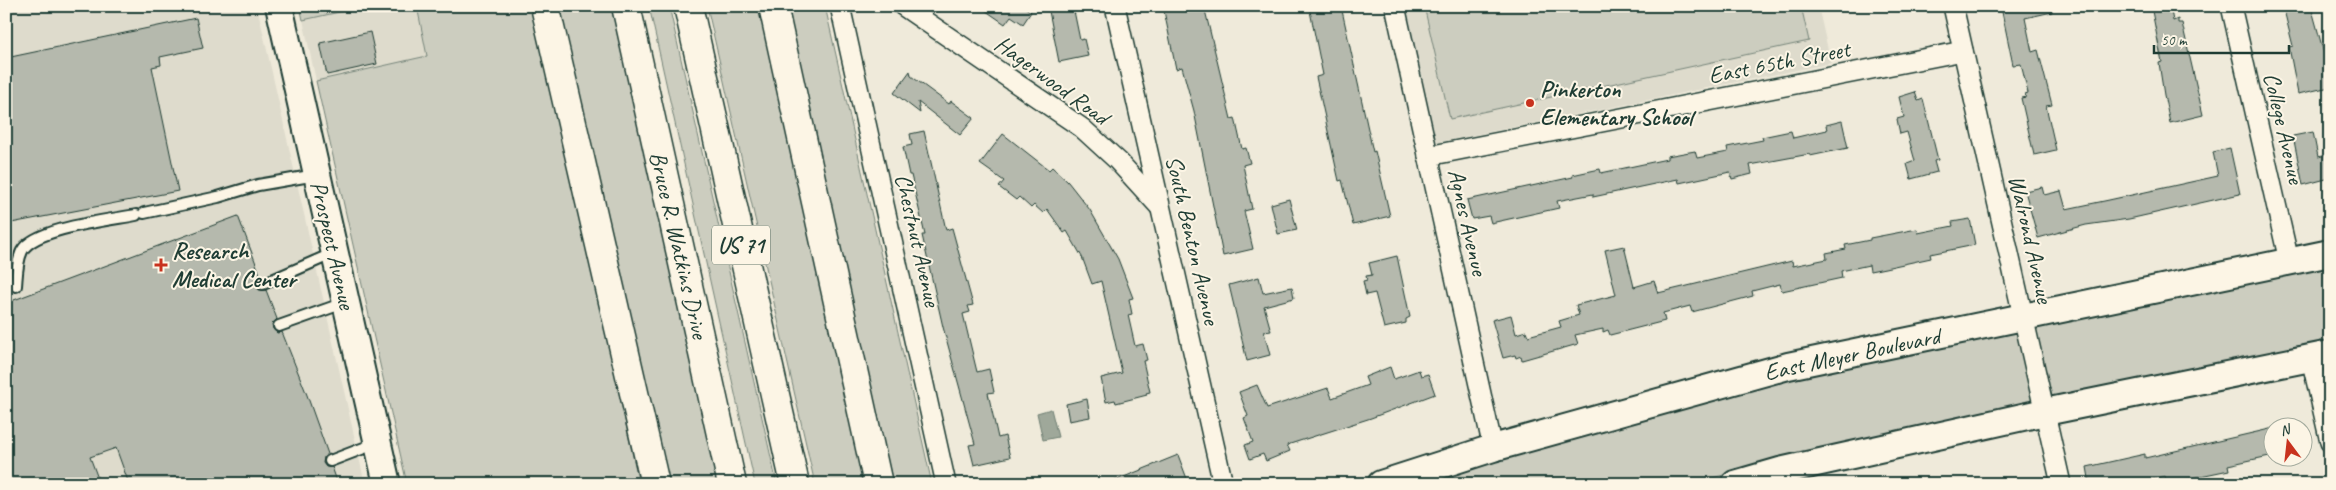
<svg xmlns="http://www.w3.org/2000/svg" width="2336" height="490" font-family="Caveat,sans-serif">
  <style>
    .built { fill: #dedbcc }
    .green { fill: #cccdbf; stroke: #76857a }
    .water { fill: #9fa89a; stroke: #6c7d71 }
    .building { fill: #b5b9ad; stroke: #1f3d34 }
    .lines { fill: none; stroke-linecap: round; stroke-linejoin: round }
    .lane-casing { stroke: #1f3d34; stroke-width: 14 }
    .street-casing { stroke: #1f3d34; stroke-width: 22 }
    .secondary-casing { stroke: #1f3d34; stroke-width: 30 }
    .highway-casing { stroke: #1f3d34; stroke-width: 31 }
    .lane { stroke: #fcf5e5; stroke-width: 10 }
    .street { stroke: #fcf5e5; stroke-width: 19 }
    .secondary { stroke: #fcf5e5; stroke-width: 26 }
    .highway { stroke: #fcf5e5; stroke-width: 28 }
    .poi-dot { fill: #c8321e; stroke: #fcf5e5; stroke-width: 2 }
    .labels { text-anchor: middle; stroke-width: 4; stroke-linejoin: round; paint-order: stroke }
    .shield { fill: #fcf5e5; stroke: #617469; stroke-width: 1 }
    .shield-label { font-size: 22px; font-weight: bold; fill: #1f3d34 }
    .street-label { font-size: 24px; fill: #1f3d34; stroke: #fcf5e5 }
    .poi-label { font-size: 24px; font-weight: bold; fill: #1f3d34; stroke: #fcf5e5; text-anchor: start }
  </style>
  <rect width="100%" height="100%" fill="#efeada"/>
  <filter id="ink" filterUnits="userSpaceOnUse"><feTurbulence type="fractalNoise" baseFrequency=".02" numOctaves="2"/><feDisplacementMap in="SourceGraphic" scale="10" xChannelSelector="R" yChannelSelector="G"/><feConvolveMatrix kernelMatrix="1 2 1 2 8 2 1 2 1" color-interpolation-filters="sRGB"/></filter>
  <g filter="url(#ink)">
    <g class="built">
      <polygon points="6,6 257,6 365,484 6,484"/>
      <polygon points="367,6 417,6 428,56 316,81 303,20"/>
      <polygon points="1404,6 1818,6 1831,63 1436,143"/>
    </g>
    <g class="green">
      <polygon points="300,6 367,6 303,20"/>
      <polygon points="417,6 534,6 639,484 407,484 316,81 427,56"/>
      <polygon points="558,6 611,6 718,484 667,484"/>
      <polygon points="649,6 669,6 777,484 755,484"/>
      <polygon points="707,6 760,6 869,484 815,484"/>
      <polygon points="785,6 825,6 932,484 893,484"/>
      <polygon points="1424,6 1801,6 1809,41 1450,119"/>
      <polygon points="2330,260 2330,341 1784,458 1691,484 1415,484 1789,377"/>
    </g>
    <polygon class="water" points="1051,409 1058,437 1043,440 1037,413"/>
    <g class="building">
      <polygon points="979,6 1023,6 1031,12 1023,24 1011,16 1005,24"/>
      <polygon points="1048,6 1073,6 1080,40 1084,39 1088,56 1059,62"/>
      <polygon points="1163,6 1204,6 1231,119 1235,118 1242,149 1246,148 1250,163 1243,165 1252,209 1244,211 1253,249 1223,256 1194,111 1182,67 1176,69"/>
      <polygon points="1309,6 1341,6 1373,152 1375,151 1390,216 1353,225 1342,180 1339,181 1316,77 1323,75"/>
      <polygon points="2005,6 2052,6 2052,12 2025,18 2032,52 2038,50 2052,105 2046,106 2056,150 2034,155 2021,98 2026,97 2025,94 2028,93 2021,64 2013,65 2002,12 2006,10"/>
      <polygon points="2151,6 2170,6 2173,21 2178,19 2178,23 2182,23 2203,115 2170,123 2164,95 2159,63 2162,62"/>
      <polygon points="2283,6 2311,6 2326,61 2330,87 2298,94 2289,47 2293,46"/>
      <polygon points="196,18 203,48 160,57 161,65 152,67 178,191 6,224 6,58"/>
      <polygon points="370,32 377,64 327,75 320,43"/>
      <polygon points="910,71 911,76 949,104 951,101 974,118 960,135 918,102 920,113 894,93"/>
      <polygon points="1915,92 1918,101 1923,99 1938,160 1934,161 1937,172 1911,179 1907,164 1915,161 1907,132 1900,134 1897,119 1904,117 1899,97"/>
      <polygon points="1842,121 1848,148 1810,156 1810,154 1750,165 1752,174 1732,179 1730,172 1679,183 1678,179 1593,197 1593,194 1557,201 1559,208 1491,223 1489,216 1472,219 1467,200 1573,177 1572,175 1600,169 1601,173 1667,159 1667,156 1695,151 1697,158 1728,152 1727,147 1763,140 1762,137 1791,131 1793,138 1827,130 1826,125"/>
      <polygon points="924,131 946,230 952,228 973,305 968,306 970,312 963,314 977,372 989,369 994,392 988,393 998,438 1005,436 1010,457 974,465 969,445 975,444 943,327 922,235 925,235 911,175 909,175 903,147 912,145 910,134"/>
      <polygon points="2313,132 2318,157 2326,155 2330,178 2303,185 2293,136"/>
      <polygon points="1003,134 1049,170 1052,167 1068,182 1090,210 1118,259 1133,298 1129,299 1132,314 1128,315 1135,346 1143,344 1147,360 1143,361 1150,392 1146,393 1147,395 1116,403 1115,400 1106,402 1101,378 1122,373 1101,281 1092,284 1082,257 1067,231 1064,233 1047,209 1043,213 1034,205 1031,208 1019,197 1016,200 999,187 1004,181 980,164"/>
      <polygon points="2230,148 2240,194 2129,219 2086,225 2038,238 2025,191 2042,187 2044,195 2061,191 2066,209 2109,200 2218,176 2213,152"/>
      <polygon points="1289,199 1297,230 1278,234 1271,204"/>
      <polygon points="238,216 261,277 257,280 257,286 259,290 266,290 277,319 272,324 273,329 277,333 282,332 307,395 328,454 324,457 323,463 326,467 332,467 338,484 129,484 116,448 90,457 100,484 6,484 6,303"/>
      <polygon points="1970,219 1975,245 1930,254 1931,258 1885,268 1870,271 1869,265 1841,271 1842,278 1782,291 1780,284 1752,291 1753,296 1692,312 1690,306 1663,313 1665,321 1610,335 1608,330 1603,332 1603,329 1575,335 1578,344 1522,360 1521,356 1516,358 1515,355 1503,358 1492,320 1511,315 1516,334 1526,331 1528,336 1561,327 1559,321 1579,315 1576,305 1616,295 1605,250 1624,246 1634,287 1654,281 1658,293 1792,261 1793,266 1827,259 1826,253 1846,249 1845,245 1870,240 1870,238 1917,229 1918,233 1953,226 1952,222"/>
      <polygon points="1397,256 1410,317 1406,319 1406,323 1384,328 1375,293 1366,295 1363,281 1367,280 1366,276 1372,275 1369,263"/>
      <polygon points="1259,277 1263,293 1292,287 1294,298 1264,306 1271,331 1264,332 1270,355 1247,361 1229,285"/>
      <polygon points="1390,367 1394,379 1419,370 1421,376 1428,374 1435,394 1371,418 1287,445 1290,451 1266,461 1263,454 1250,459 1245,445 1253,442 1244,418 1248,416 1239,392 1257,385 1267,408 1328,388 1332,398 1368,385 1365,377"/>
      <polygon points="1087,399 1090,417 1069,421 1066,404"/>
      <polygon points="2274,428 2274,455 2228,465 2229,470 2167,483 2165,476 2131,484 2090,484 2087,467 2145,454 2145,458"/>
      <polygon points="1178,455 1189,484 1109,484 1109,483"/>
    </g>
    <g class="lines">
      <defs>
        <g id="lane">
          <polyline points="144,213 218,197 258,185 316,175"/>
          <polyline points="263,284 334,253"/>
          <path d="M16,286C17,274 17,261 22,251C34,228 110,220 136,215"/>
          <polyline points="279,326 344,303"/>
          <polyline points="330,461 377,443"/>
        </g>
        <g id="street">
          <polyline points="840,6 946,484"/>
          <polyline points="903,6 1082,128 1118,161 1159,206"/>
          <polyline points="1115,6 1223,484"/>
          <polyline points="1395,6 1493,448"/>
          <polyline points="1953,6 2061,484"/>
          <polyline points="2231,6 2289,261"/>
          <polyline points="1428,156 1963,51"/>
          <polyline points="2311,358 2330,442"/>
        </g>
        <g id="secondary">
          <polyline points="279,6 387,484"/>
          <polyline points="1381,484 1493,448 1788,366 2330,253"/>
          <polyline points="1735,484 1780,471 2045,412 2330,354"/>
        </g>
        <g id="highway">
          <polyline points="545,6 655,484"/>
          <polyline points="626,6 732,484"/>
          <polyline points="688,6 795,484"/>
          <polyline points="773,6 878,484"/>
        </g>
      </defs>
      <use href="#lane" class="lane-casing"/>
      <use href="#street" class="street-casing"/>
      <use href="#secondary" class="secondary-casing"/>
      <use href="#highway" class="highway-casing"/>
      <use href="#lane" class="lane"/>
      <use href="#street" class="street"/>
      <use href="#secondary" class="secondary"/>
      <use href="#highway" class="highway"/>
    </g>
  </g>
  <g class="poi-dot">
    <circle cx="1530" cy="103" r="5"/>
    <path d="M158.5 257.5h5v5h5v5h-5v5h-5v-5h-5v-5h5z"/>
  </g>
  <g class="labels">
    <rect class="shield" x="712" y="225.5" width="58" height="39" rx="4"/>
    <g class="shield-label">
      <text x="741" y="253">US 71</text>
    </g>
    <g class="street-label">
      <text transform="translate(1779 62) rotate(-11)" y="8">East 65th Street</text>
      <text transform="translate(1052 80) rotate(36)" y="8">Hagerwood Road</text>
      <text transform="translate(2284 128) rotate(77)" y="8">College Avenue</text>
      <text transform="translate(1468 222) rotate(77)" y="8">Agnes Avenue</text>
      <text transform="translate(2031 239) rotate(77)" y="8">Walrond Avenue</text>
      <text transform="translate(918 240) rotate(77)" y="8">Chestnut Avenue</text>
      <text transform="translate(1193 240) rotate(77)" y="8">South Benton Avenue</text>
      <text transform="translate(333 245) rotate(77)" y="8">Prospect Avenue</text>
      <text transform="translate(679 245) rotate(77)" y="8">Bruce R. Watkins Drive</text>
      <text transform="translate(1852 354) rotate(-12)" y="8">East Meyer Boulevard</text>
    </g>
    <g class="poi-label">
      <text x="1540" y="97">Pinkerton<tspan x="1540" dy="28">Elementary School</tspan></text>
      <text x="172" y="259">Research<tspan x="172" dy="28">Medical Center</tspan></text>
    </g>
  </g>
  <rect width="2336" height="490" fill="none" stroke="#fcf5e5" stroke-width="25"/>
  <rect x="12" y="12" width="2311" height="465" fill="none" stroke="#1f3d34" stroke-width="2" filter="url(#ink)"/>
  <g transform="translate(2288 442) rotate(345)"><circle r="24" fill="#fcf5e5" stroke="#a4ab9e"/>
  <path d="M0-4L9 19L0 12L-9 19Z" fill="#c8321e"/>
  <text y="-8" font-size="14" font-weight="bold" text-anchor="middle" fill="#1f3d34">N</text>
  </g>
  <path d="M2154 45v8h135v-8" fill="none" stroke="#1f3d34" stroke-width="2.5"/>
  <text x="2161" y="45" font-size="15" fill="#1f3d34" stroke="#fcf5e5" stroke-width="4" paint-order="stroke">50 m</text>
</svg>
